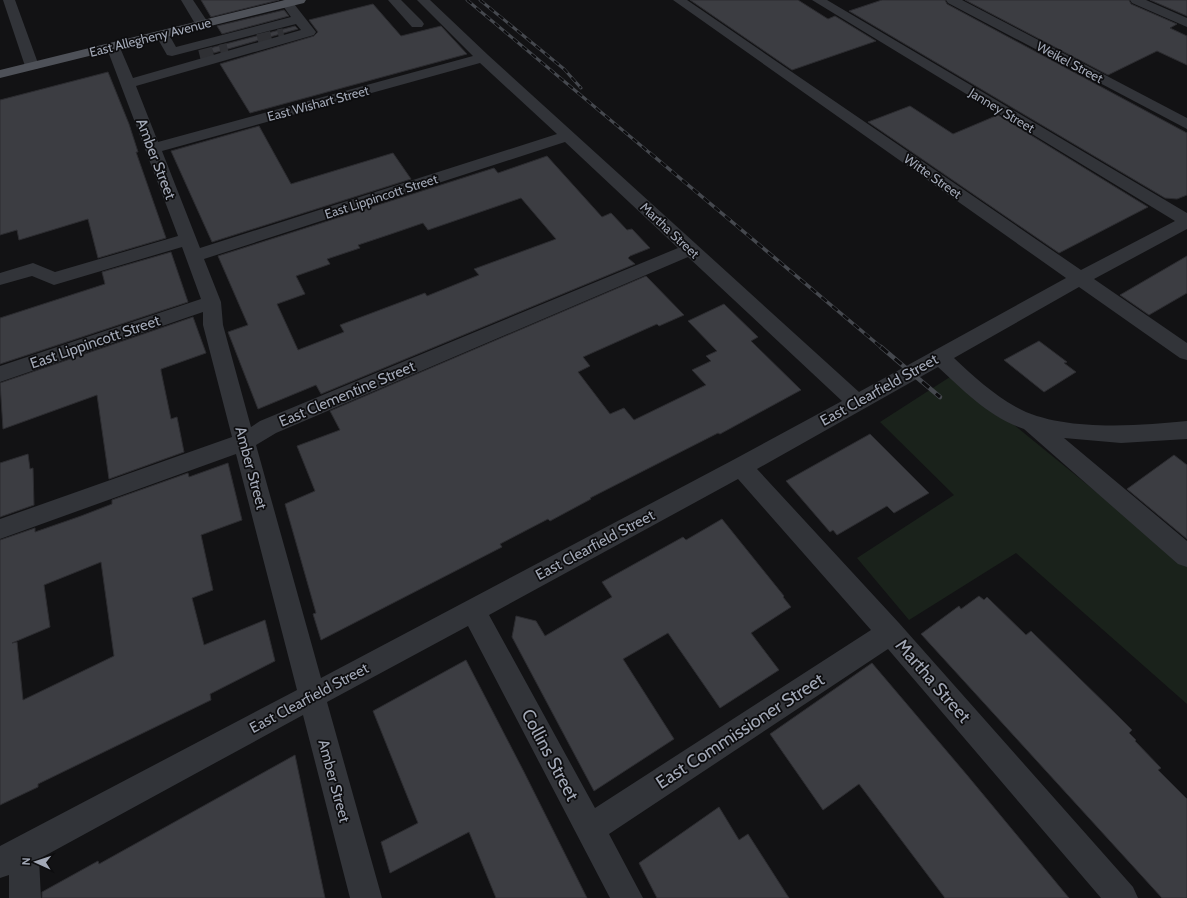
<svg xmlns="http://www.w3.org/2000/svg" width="1187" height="898" font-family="Cabin,sans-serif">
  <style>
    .green { fill: #1a221b }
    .building { fill: #3c3d42; stroke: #2c2c30; fill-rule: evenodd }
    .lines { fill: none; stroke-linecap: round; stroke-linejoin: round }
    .minor-tunnel { stroke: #2f3034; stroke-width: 14; stroke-dasharray: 14 7; stroke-linecap: butt }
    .minor { fill: #323439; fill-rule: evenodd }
    .major { fill: #4e5158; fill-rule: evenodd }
    .rail-far2-casing { stroke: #45484e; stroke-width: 3 }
    .rail-far1-casing { stroke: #45484e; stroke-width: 3.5 }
    .rail-casing { stroke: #45484e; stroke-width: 4.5 }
    .rail-far2 { stroke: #0d0d0f; stroke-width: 2; stroke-dasharray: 6; stroke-linecap: butt }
    .rail-far1 { stroke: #0d0d0f; stroke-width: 2.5; stroke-dasharray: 7; stroke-linecap: butt }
    .rail { stroke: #0d0d0f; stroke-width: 3; stroke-dasharray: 9; stroke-linecap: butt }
    .labels { text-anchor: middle; stroke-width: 3.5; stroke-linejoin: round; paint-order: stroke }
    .far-street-label { font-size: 13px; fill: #a2a8b6; stroke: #0d0d0f }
    .street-label { font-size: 15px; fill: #a2a8b6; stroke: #0d0d0f }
    .near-street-label { font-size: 18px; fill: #a2a8b6; stroke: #0d0d0f }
  </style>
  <rect width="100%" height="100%" fill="#121214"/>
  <polygon class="green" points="953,375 1187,566 1187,704 1016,553 909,620 857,558 954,495 880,422"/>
  <g class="building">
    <polygon points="201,0 279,0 211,17"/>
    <polygon points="690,0 798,0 828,19 835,16 876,41 792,70"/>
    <polygon points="882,0 945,0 947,4 1187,133 1187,195 1177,199 1165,198 849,11"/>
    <polygon points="965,0 1129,0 1131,4 1177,24 1170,28 1187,36 1187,65 1157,51 1108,75"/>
    <polygon points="1150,0 1187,0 1187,16"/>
    <polygon points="373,4 401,36 441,26 467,54 250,113 220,64 314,36 318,32 309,20"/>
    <polygon points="284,10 289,16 222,34 217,26"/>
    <polygon points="295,26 298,29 214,53 210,48"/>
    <polygon points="108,72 129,124 138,152 136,152 166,238 98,258 88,219 19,240 17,230 0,235 0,100"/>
    <polygon points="910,106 953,134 998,115 1148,207 1059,253 868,122"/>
    <polygon points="259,126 291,184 393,153 411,179 212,242 171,151"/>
    <path d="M547,156L602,217L611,213L627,230L632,229L650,248L630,256L628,258L635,264L321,394L316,385L258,409L228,332L248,325L218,256L494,168L498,173ZM521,198L556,239L474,269L479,275L427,296L425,293L340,325L344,332L298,350L277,304L305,294L296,276L330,264L327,259L360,248L358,245L391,234L423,223L428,230Z"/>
    <polygon points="171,252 188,302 0,364 0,318 105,284 102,272"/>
    <polygon points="1187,256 1187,293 1149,315 1120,295"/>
    <polygon points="646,276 684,315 659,326 657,324 583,357 590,366 578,372 610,414 624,408 634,420 706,385 692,370 711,361 706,356 717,351 688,321 724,304 758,337 751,341 801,390 720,434 718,433 590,498 591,499 550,521 548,519 500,544 502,547 321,640 313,614 316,613 285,504 315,491 297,446 340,430 330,411"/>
    <polygon points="193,317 206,353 161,369 161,371 171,419 177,417 184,452 109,479 97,395 3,429 0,383"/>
    <polygon points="1039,341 1067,362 1064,363 1076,372 1044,392 1004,360"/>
    <polygon points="870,434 929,493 894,513 887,506 837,535 833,530 830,532 786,481"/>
    <polygon points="28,454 30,469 33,468 34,505 0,517 0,463"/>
    <polygon points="1174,455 1187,465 1187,539 1127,489"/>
    <path d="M228,463L242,520L201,535L213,590L192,598L204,645L265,620L275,661L210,694L211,700L38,784V787L0,805V540L35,528V532L81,516L112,504V500L188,473L189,477ZM101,562L114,656L23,700L17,642L12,643L50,627L44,585Z"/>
    <polygon points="722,519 784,596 783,597 791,607 751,633 779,670 720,708 668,633 623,659 674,739 594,791 512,637 516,616 536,621 545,636 612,597 602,582 683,537 686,540"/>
    <polygon points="979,596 984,600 987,597 1026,635 1031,631 1117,715 1132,730 1129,733 1136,740 1135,741 1161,768 1158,770 1187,799 1187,898 1162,898 921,634 959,606 961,609"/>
    <polygon points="466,660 523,770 587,898 496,898 469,832 390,873 381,842 418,823 373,711"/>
    <polygon points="872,663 967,775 1069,898 945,898 859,784 823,810 770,734"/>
    <polygon points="295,755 325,898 42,898 42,892 98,861 99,864"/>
    <polygon points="719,807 739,840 748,834 789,898 657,898 639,863"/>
  </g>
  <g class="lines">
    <g class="minor-tunnel">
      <polyline points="258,41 284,35"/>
      <polyline points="200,57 228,50"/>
    </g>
    <g class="minor">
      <polygon points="3,0 15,0 39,66 37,69 27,69 25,66"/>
      <polygon points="181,0 193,0 209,24 207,27 197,27"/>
      <path d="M284,0H291L316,32L314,35L136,86L158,142L473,56L417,0H430L488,55L859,392L1066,278L673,0H687L1081,270L1175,221L812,0H827L1187,213V229L1094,279L1187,343V360L1180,358L1079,287L954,358C973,376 993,394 1016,407C1060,432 1138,426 1187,421V439L1121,443L1064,438L1187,541V567L1178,564L1024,429C989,417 964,391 938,367L757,469L899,623L1133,887L1138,898H1101L888,649L609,834L643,898H610L468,626L327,702L382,898H350L303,715L39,859L41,898H9V875L0,878V846L297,690L236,454L0,539V519L232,437L203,325V312L0,382V366L201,299L182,247L54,285L32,276L0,285V273L33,263L55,272L178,236L106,46L108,43H118L133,78L301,30L296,24L172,56L167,55L155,34L157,31H167L176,47L291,17L281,3ZM480,63L557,134L200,248L162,151ZM565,142L678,248L260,421L251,427L223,325L221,302L204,259ZM688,257L842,401L733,460L321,678L256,445L276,433ZM738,479L871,630L595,808L489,615Z"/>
      <polygon points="388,0 401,0 422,21 424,24 422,27 412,27"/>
      <polygon points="946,0 962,0 1187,118 1187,129 948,3"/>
      <polygon points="1130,0 1146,0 1187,18 1187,27 1132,3"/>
    </g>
    <polygon class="major" points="285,0 306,0 304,3 0,78 0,70"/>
    <defs>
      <g id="rail-far2">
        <polyline points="467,0 651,154"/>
        <polyline points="480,0 564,69 581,88"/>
      </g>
      <polyline id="rail-far1" points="650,153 882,348"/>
      <polyline id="rail" points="881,347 940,397"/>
    </defs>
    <use href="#rail-far2" class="rail-far2-casing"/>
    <use href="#rail-far1" class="rail-far1-casing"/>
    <use href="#rail" class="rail-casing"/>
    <use href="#rail-far2" class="rail-far2"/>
    <use href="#rail-far1" class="rail-far1"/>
    <use href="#rail" class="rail"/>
  </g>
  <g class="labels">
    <g class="far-street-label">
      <text transform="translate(150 37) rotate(-14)" y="5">East Allegheny Avenue</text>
      <text transform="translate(1070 62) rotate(28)" y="5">Weikel Street</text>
      <text transform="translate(318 103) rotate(-15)" y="5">East Wishart Street</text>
      <text transform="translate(1002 110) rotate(31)" y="5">Janney Street</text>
      <text transform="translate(933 176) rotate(35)" y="5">Witte Street</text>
      <text transform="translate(381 196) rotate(-18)" y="5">East Lippincott Street</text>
      <text transform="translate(670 230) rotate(43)" y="5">Martha Street</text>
    </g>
    <g class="street-label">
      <text transform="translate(156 159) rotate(69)" y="5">Amber Street</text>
      <text transform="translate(95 342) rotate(-19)" y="5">East Lippincott Street</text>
      <text transform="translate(879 390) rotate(-29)" y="5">East Clearfield Street</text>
      <text transform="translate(347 394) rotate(-23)" y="5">East Clementine Street</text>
      <text transform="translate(251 468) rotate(75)" y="5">Amber Street</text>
      <text transform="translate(595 545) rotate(-28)" y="5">East Clearfield Street</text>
      <text transform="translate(309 698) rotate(-28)" y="5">East Clearfield Street</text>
      <text transform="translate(334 781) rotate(75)" y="5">Amber Street</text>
    </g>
    <g class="near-street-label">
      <text transform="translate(933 681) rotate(49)" y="6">Martha Street</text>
      <text transform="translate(740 731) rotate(-33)" y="6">East Commissioner Street</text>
      <text transform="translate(550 755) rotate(62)" y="6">Collins Street</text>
    </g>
  </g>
  <g transform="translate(36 862) rotate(273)" stroke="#0d0d0f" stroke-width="3" paint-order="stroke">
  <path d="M0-3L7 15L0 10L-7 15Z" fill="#a2a8b6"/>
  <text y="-6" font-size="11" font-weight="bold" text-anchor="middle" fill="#a2a8b6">N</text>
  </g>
</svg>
